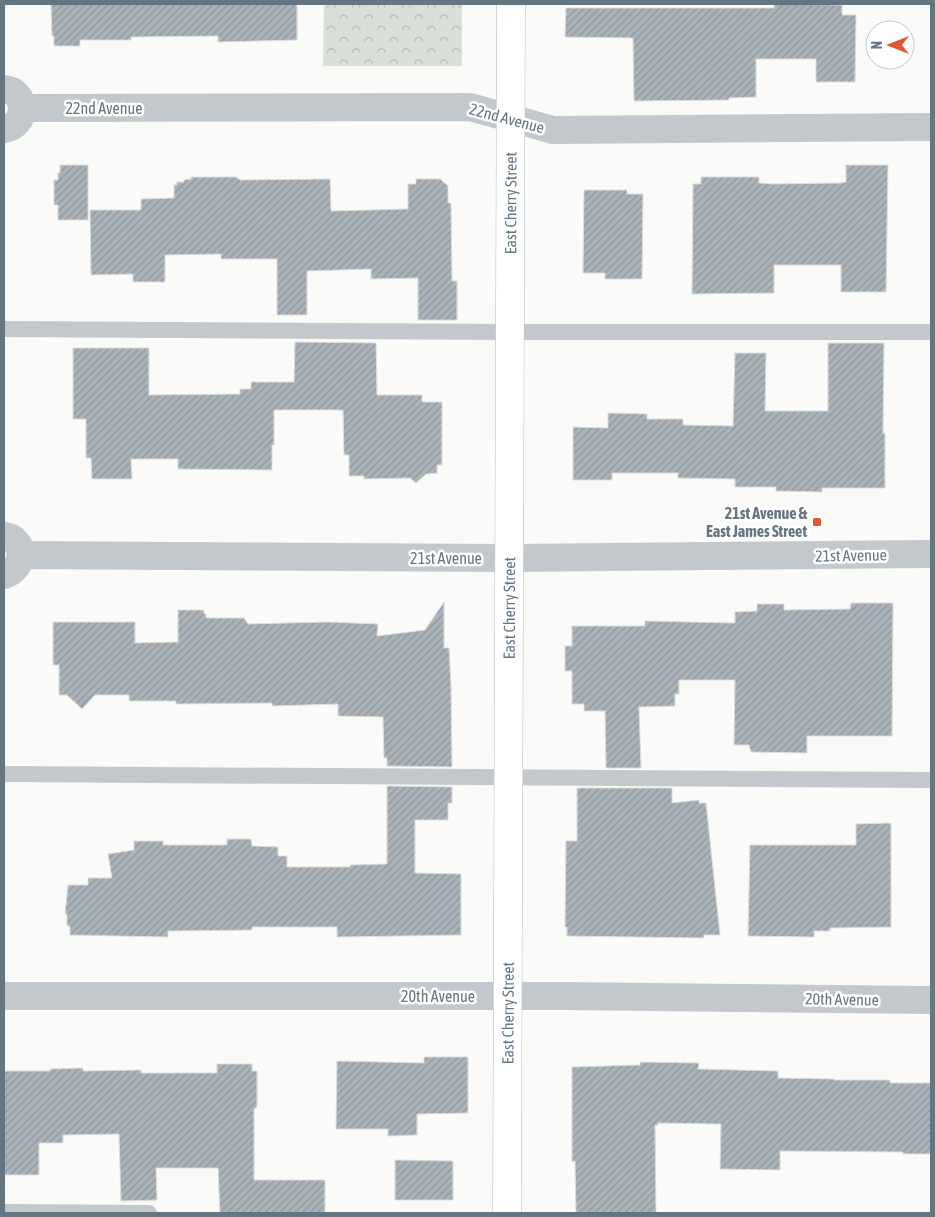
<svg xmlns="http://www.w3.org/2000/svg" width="935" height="1217" font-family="'Asap Condensed',sans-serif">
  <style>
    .park { fill: url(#park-crowns) }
    .building { fill: url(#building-hatch); stroke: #dcdcda }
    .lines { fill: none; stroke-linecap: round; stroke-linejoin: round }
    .secondary-casing { stroke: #b3babf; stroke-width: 29 }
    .service { stroke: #c3c8cc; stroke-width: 16 }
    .minor { stroke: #c3c8cc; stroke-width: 28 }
    .secondary { stroke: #fff; stroke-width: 28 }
    .poi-dot { fill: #e4572e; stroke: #fff; stroke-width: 2 }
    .labels { text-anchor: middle; stroke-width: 5; stroke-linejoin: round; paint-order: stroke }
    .street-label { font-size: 16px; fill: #657683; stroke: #fff }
    .poi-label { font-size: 16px; font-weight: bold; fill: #657683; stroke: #fff; text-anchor: end }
  </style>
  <defs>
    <pattern id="park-crowns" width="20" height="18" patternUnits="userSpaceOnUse" patternTransform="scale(1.25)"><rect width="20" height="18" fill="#dadfd7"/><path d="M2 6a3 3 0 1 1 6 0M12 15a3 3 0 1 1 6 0" fill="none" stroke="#b4b9b4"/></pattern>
    <pattern id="building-hatch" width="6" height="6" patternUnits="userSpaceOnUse" patternTransform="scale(1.25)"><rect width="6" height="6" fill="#aab3b9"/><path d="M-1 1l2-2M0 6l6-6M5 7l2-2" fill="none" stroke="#8e969c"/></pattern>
  </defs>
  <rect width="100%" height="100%" fill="#fafaf8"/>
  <polygon class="park" points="324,4 462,4 462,66 323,66"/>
  <g class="building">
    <polygon points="51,4 297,4 297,40 218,42 218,36 131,37 131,40 80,40 80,46 54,46 54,36 52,36"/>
    <polygon points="774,4 842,5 842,15 856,15 855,82 816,82 816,59 756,59 756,97 729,98 729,100 634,101 633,38 565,37 566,8 774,8"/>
    <polygon points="60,165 88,165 88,220 58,220 58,205 54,205 54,180 58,180 58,173 60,173"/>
    <polygon points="846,165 888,165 886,292 841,292 841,265 774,265 774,293 692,294 693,184 701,184 701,177 759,177 759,183 773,184 841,183 846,182"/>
    <polygon points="191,177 236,177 240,180 330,179 331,211 408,209 408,184 416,184 416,179 440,179 448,186 448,203 451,203 452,281 457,281 457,320 418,320 418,278 371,279 371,269 307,271 307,315 277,315 277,259 221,259 221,254 165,255 165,282 133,282 133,274 91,275 90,210 141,210 141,199 174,198 174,185 177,185 177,182 184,182 184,180 191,179"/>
    <polygon points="584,190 627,190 627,194 643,194 642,279 605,279 605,273 583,273"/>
    <polygon points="295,342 376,343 377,395 422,395 422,402 442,402 442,465 437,465 437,473 426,474 416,483 410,478 364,479 364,476 349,476 349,455 344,455 343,410 274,410 274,445 272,445 272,470 178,469 178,459 131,459 132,479 92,479 91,458 86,458 86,419 73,419 73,348 149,348 149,395 240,394 240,389 251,389 251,382 294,382"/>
    <polygon points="828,343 884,343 883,433 885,433 885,488 822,488 822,492 776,491 776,487 735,487 735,479 678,478 678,473 612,473 612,480 573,480 573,427 608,428 608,413 647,414 647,419 683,419 683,425 733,426 735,353 766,353 765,411 828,411"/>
    <polygon points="444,602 444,648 449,648 451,686 452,767 387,766 387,758 384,758 383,717 338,716 338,704 272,706 272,703 176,704 176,701 129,701 129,695 95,695 82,709 67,695 59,695 59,665 53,665 53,622 135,622 135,643 178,642 178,610 204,610 204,614 206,614 206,618 244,618 248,624 327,622 378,624 377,636 425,630"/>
    <polygon points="851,603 893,603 892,736 807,736 807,753 751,752 749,745 734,745 735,680 679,680 679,694 675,694 675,706 639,707 641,768 606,768 605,711 584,711 584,704 572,704 572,671 565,671 565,646 572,646 572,626 645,626 645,621 735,623 735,612 757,611 757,604 784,604 784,610 850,609"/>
    <polygon points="387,786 452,787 452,803 448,803 448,820 415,820 415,873 461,874 461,935 337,937 337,927 252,927 252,930 168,931 168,937 70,935 70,926 67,926 67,914 65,914 68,885 88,885 88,878 112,878 108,854 134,850 134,841 163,841 163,845 227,845 227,839 251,839 252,846 278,847 278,856 287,856 287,867 350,867 350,865 387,864"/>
    <polygon points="577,788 672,788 672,803 699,800 699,803 706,803 720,935 704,935 704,938 567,936 567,927 565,927 566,841 577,841"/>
    <polygon points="891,823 891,927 830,928 830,931 814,931 814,937 748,936 750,845 856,845 856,824"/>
    <polygon points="424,1057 468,1057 468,1113 417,1114 417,1135 388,1136 388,1129 336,1129 337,1061 424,1063"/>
    <polygon points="640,1062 699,1063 698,1069 778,1071 778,1078 834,1079 834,1080 890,1080 890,1083 931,1083 931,1154 903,1154 903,1152 780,1151 780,1170 720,1169 721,1124 658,1123 658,1125 655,1125 656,1213 576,1213 575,1161 572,1162 572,1067 640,1065"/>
    <polygon points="217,1064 252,1064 252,1071 257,1071 257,1107 254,1109 254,1180 325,1180 325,1213 220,1213 218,1168 156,1168 157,1200 121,1201 119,1134 63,1135 63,1143 39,1143 39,1175 4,1175 4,1071 50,1071 50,1069 83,1068 83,1071 141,1070 141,1073 217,1073"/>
    <polygon points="395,1160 453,1161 453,1200 395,1200"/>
  </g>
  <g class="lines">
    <defs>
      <g id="secondary">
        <path id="s1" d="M507,1213L511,4"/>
      </g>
    </defs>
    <use href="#secondary" class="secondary-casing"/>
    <g class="service">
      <polyline points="4,329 509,332 931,332"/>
      <polyline points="4,774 931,780"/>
      <polyline points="4,1212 149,1213"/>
    </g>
    <g class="minor">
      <path d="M4,89C28,91 28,126 4,129"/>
      <polyline points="23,108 470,107 553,130 931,127"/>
      <path d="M4,536C27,539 25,569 4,575"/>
      <polyline points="21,555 508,558 931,554"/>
      <polyline points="4,996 561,996 931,1000"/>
    </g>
    <use href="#secondary" class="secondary"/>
  </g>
  <rect class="poi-dot" x="812" y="517" width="10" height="10" rx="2.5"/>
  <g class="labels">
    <g class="street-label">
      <text x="104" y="114">22nd Avenue</text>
      <text transform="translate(507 118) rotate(15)" y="6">22nd Avenue</text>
      <text dy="6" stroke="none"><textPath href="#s1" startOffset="1010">East Cherry Street</textPath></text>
      <text transform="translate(851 555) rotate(-1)" y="6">21st Avenue</text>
      <text x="446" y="564">21st Avenue</text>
      <text dy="6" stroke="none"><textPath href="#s1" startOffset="605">East Cherry Street</textPath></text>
      <text x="438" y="1002">20th Avenue</text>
      <text transform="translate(842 999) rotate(1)" y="6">20th Avenue</text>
      <text dy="6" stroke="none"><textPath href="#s1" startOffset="200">East Cherry Street</textPath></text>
    </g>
    <g class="poi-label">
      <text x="807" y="519">21st Avenue &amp;<tspan x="807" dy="18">East James Street</tspan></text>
    </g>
  </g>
  <rect width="935" height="1217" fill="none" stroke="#657683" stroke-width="10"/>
  <g transform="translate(890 45) rotate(270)"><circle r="24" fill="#ffffff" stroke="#c1c8cd"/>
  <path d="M0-4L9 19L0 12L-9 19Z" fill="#e4572e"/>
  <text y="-8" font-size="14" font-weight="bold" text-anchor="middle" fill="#657683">N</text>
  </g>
</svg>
